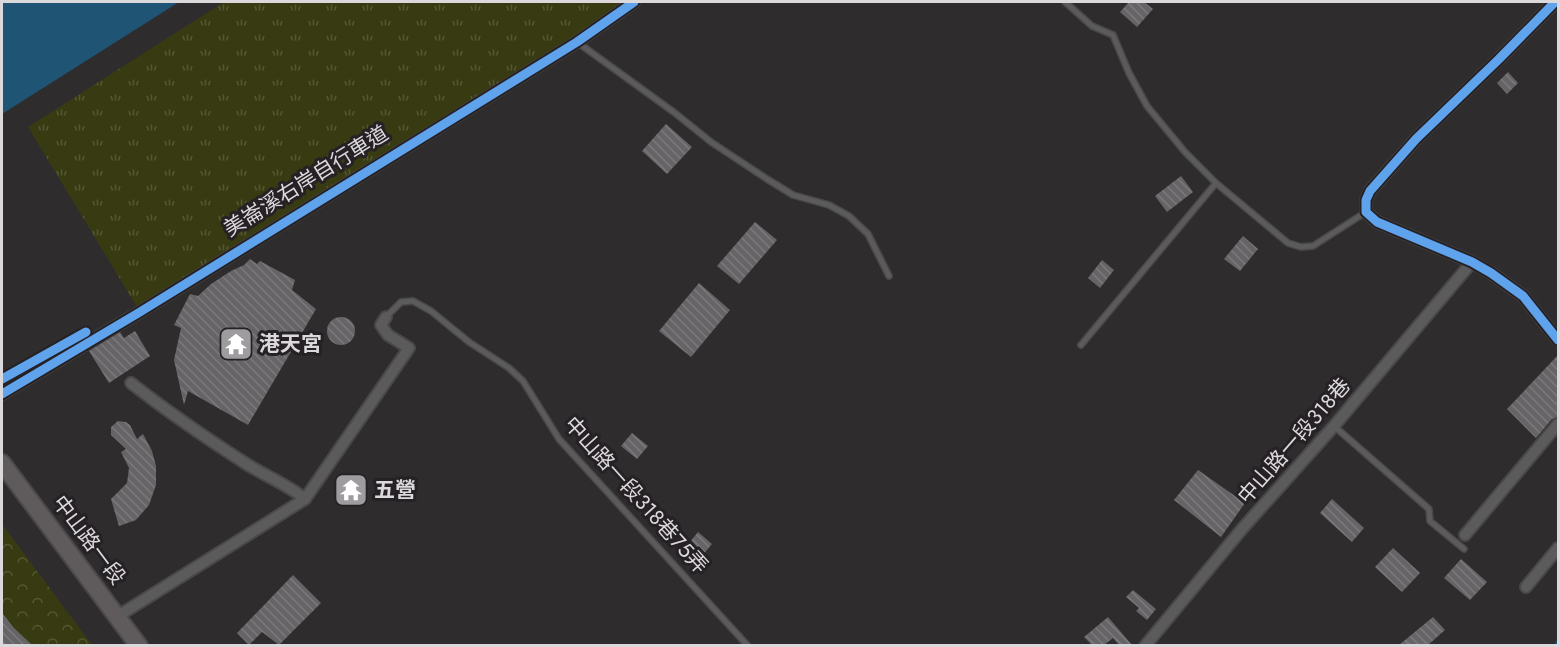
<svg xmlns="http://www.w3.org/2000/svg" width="1560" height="647" font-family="Jost,'Noto Sans TC',sans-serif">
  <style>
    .grass { fill: url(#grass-tufts) }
    .park { fill: url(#park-crowns) }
    .water { fill: #1f5474 }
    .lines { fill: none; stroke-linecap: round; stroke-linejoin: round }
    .stream { stroke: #1f5474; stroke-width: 4 }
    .building { fill: url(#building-back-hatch) }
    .lane-casing { stroke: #4a4849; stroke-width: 8 }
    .street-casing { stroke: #4a4849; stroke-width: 14 }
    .secondary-casing { stroke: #4a4849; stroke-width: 20 }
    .lane { stroke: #5c5b5c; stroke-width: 5 }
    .street { stroke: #5c5b5c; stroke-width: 10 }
    .secondary { stroke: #5f5a5c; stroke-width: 16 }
    .cycleway-casing { stroke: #252125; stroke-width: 13 }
    .cycleway { stroke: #60a3ed; stroke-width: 9 }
    .labels { text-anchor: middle; stroke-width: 6; stroke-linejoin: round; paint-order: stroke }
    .street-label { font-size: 21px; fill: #dcd9dc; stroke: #252125 }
    .poi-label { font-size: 21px; font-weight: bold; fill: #dcd9dc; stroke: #252125; text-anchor: start }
  </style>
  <defs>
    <pattern id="grass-tufts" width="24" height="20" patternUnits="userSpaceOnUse" patternTransform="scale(1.5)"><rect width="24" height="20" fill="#383b11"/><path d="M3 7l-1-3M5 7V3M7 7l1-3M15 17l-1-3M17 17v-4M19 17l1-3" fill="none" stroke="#545733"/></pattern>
    <pattern id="park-crowns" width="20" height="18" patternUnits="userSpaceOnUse" patternTransform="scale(1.5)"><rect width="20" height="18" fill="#383b11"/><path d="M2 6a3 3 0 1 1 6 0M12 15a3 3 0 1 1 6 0" fill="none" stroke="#545733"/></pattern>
    <pattern id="building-back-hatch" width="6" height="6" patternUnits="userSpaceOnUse" patternTransform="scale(1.5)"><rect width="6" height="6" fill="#666466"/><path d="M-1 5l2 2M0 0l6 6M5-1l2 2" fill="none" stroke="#7b7a7b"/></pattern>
  </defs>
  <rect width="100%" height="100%" fill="#2e2c2d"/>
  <polygon class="grass" points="224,2 628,2 140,312 28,127"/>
  <polygon class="park" points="2,524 92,645 2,645"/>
  <polygon class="water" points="2,2 179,2 2,114"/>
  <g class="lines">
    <polyline class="stream" points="1556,646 1558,642"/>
  </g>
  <g class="building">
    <polygon points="1129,2 1144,2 1153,9 1137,27 1120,12"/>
    <polygon points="1508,72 1518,83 1507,94 1497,83"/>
    <polygon points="666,124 692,147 667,174 642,151"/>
    <polygon points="1181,176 1193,192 1167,212 1155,196"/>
    <polygon points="755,222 777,240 739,284 717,266"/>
    <polygon points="1243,236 1258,249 1240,271 1224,259"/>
    <polygon points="250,259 257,264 260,261 295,280 292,290 316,309 248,425 188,391 184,405 174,360 181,328 174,325 190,294 198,296 211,284 231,271 244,265"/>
    <polygon points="1102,260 1114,270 1100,288 1088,278"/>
    <polygon points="699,283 730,310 691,357 659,331"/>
    <circle cx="341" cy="331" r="14"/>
    <polygon points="135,331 150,356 109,383 89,351 120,332 124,338"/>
    <polygon points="1558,355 1558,417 1552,419 1536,438 1507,409"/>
    <polygon points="118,421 126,422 130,425 137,439 143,434 152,451 156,466 156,485 149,505 136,520 119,526 111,499 127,483 129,468 121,452 126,449 111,435 111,427"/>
    <polygon points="632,433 648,446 637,459 621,446"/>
    <polygon points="1198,470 1245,503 1221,537 1174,500"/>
    <polygon points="1332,499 1364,528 1352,542 1320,513"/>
    <polygon points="698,532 712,544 696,563 682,552"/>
    <polygon points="1393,548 1420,573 1402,592 1375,567"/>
    <polygon points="1461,559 1487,582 1470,600 1444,578"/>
    <polygon points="293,575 321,603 279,645 262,632 249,645 237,633"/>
    <polygon points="1133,590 1156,609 1147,620 1136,611 1139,608 1126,597"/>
    <polygon points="2,613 14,628 32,645 2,645"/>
    <polygon points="1108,617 1132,645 1119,645 1113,638 1104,645 1092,645 1084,637"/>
    <polygon points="1433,617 1445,630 1428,645 1399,645"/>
  </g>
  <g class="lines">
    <defs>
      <g id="lane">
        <polyline points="1065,2 1092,26 1113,35 1129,73 1147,106 1185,152 1216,183 1288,243 1301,247 1313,246 1366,212"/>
        <polyline points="577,42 675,113 711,142 767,179 793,195 829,205 849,216 868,234 889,276"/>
        <polyline points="386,317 401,302 413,301 431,311 469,342 509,368 523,381 559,439 748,646"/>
        <polyline points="1081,345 1216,183"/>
        <polyline points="1334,426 1429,509 1430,521 1464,549"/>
      </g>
      <g id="street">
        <polyline points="1555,2 1499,59 1416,139 1370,191 1366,200 1366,212 1377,222 1472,262 1491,273 1523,296 1558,340"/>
        <path d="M131,383C168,412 206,438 245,463C265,476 287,484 305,499L409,348L388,335L381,325L386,317"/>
        <polyline points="2,394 140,312 577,42 634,2"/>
        <polyline points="1465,535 1558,424"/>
        <polyline points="1526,587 1558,548"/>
        <polyline points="118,616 305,499"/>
        <polyline points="1145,646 1242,529 1334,426 1472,262"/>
      </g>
      <polyline id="secondary" points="2,463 139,646"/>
    </defs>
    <use href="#lane" class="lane-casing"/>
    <use href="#street" class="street-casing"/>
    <use href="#secondary" class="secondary-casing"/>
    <use href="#lane" class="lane"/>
    <use href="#street" class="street"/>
    <use href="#secondary" class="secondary"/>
    <defs>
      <g id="cycleway">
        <polyline points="1555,2 1499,59 1416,139 1370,191 1366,200 1366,212 1377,222 1472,262 1491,273 1523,296 1558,340"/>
        <polyline points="2,379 86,332"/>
        <polyline points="2,394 140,312 577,42 634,2"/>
      </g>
    </defs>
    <use href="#cycleway" class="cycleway-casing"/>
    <use href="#cycleway" class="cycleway"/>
  </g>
  <defs>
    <symbol id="temple-square" viewBox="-11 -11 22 22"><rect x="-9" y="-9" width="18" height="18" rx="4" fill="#9f9c9f" stroke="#252125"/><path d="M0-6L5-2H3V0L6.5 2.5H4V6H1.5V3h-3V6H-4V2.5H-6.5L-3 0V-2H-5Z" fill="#fff"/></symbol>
  </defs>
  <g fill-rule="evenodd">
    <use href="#temple-square" x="217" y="325" width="38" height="38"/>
    <use href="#temple-square" x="332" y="471" width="38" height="38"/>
  </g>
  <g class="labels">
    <g class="street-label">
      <text transform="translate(306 181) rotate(-32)" y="7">美崙溪右岸自行車道</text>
      <text transform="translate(1294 441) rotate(-49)" y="7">中山路一段318巷</text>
      <text transform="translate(636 495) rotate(48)" y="7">中山路一段318巷75弄</text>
      <text transform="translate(89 540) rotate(53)" y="7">中山路一段</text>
    </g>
    <g class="poi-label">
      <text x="259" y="351">港天宮</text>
      <text x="374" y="497">五營</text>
    </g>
  </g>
  <rect width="1560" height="647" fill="none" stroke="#dcd9dc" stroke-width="6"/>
</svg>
